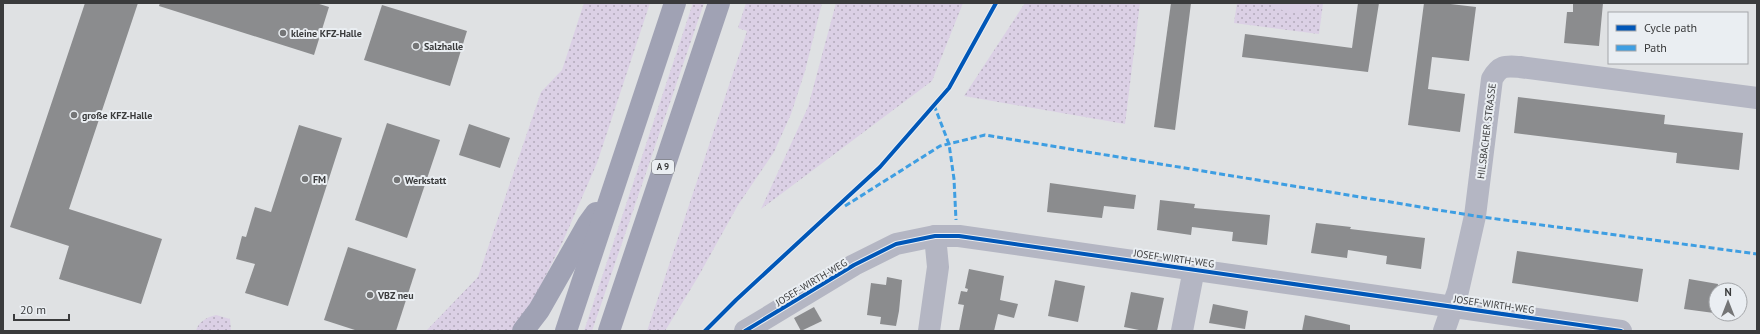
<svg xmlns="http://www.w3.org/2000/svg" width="1760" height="334" font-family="'PT Sans',sans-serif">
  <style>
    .grass { fill: url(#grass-dots) }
    .park { fill: #dbd0e5 }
    .building { fill: #8b8c8e }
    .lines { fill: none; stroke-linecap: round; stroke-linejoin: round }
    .minor { stroke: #b4b6c3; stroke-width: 22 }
    .highway { stroke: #a0a2b4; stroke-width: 22 }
    .quiet { stroke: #3e9ee2; stroke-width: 3; stroke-dasharray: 6 3; stroke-linecap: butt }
    .cycleway-casing { stroke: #eaeef2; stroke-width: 6 }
    .cycleway { stroke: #0057b8; stroke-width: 4 }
    .poi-dot { fill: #747576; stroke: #eaeef2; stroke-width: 1.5 }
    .labels { text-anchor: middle; stroke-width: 4; stroke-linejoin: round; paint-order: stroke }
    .shield { fill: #eaeef2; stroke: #6f7173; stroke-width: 1 }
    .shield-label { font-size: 9px; font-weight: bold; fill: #3a3b3c }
    .poi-label { font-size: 10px; font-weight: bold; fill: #3a3b3c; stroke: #eaeef2; text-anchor: start }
    .street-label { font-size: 10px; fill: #3a3b3c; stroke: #eaeef2 }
  </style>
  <defs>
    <pattern id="grass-dots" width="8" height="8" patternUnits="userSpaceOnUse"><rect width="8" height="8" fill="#dbd0e5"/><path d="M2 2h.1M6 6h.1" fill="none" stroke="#b3aabb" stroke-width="1.8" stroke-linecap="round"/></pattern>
  </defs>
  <rect width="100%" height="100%" fill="#dfe1e3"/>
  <g class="grass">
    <polygon points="584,3 650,3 597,163 563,241 536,295 512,331 426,331 478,277 541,92 562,70"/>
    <polygon points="693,3 704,3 592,331 584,331"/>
    <polygon points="746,3 822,3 805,71 791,114 774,152 738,205 698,277 665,331 647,331 747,31 738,28"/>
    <polygon points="836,3 963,3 932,81 761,209 808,107"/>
    <polygon points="1025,3 1140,3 1125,124 964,96"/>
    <polygon points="1237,3 1323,3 1319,34 1234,23"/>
    <path d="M216,315L230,319L231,331H196C198,322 207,317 216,315Z"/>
  </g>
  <path class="park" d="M1272,3H1316C1301,14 1287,17 1272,3Z"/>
  <g class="building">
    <polygon points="85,3 138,3 69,209 162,239 141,304 59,279 69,246 10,227"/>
    <polygon points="160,3 316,3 329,7 314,55 159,6"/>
    <polygon points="1171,3 1191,3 1175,130 1154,127"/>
    <polygon points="1358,3 1379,3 1368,72 1242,57 1245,34 1352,48"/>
    <polygon points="1424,3 1442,3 1476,7 1469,61 1432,57 1428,89 1465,94 1460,132 1408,125"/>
    <polygon points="1573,3 1603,3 1599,46 1564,43 1567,12 1573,12"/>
    <polygon points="382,5 467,31 450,86 364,60"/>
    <polygon points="1518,97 1665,115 1664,124 1743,133 1739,170 1676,163 1677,153 1514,133"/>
    <polygon points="387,123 440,140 407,238 355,220"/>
    <polygon points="469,124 510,138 500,168 459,155"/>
    <polygon points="299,125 342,138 288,306 245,293 255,264 236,259 242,236 246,237 255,207 271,212"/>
    <polygon points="1050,183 1136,195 1134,209 1104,206 1102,218 1047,212"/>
    <polygon points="1160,200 1195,204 1194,208 1270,215 1267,245 1232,241 1233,232 1192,227 1191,235 1157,230"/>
    <polygon points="1316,223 1351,227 1350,229 1425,238 1421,269 1386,264 1387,256 1348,250 1347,258 1311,253"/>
    <polygon points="348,247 416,269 396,331 358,331 324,320"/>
    <polygon points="1517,251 1643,269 1638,302 1512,283"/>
    <polygon points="969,269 1004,276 1000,300 1018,304 1014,318 998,314 994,331 959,331 964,305 958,304 961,291 967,292 968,289 965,288"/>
    <polygon points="887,277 902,280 899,311 896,326 880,324 881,317 867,315 871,283 886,285"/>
    <polygon points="1689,279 1718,284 1714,313 1684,309"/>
    <polygon points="1055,280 1085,286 1078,322 1048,316"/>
    <polygon points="1131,292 1164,298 1157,331 1144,331 1124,327"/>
    <polygon points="1213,304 1248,311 1245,329 1209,323"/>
    <polygon points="814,307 822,321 801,331 794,318"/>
    <polygon points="1305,315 1350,325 1350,331 1302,331"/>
  </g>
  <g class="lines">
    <g class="minor">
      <polyline points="745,331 854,265 896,244 935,236 959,236 1621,331"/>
      <polyline points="929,331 938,267 935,236"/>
      <polyline points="1182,331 1194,269"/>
      <path d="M1444,331L1458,291L1475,216L1492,79C1500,65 1505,66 1520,67L1757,98"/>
    </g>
    <g class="highway">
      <polyline points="523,331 539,310 588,224 596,213"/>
      <polyline points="566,331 675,3"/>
      <polyline points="609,331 719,3"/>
    </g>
    <g class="quiet">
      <polyline points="934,105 949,144 954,179 956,220"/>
      <polyline points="845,206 940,146 985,135 1475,216 1757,254"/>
    </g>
    <defs>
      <g id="cycleway">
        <polyline points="705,331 736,300 880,167 949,88 996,3"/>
        <polyline points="745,331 854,265 896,244 935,236 959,236 1621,331"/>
      </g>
    </defs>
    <use href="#cycleway" class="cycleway-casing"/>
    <use href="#cycleway" class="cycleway"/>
  </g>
  <g class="poi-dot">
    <circle cx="283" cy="33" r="4"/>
    <circle cx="416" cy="46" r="4"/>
    <circle cx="74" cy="115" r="4"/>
    <circle cx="305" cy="179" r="4"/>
    <circle cx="397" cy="180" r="4"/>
    <circle cx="370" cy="295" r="4"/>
  </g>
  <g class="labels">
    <rect class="shield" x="652" y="160" width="22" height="14" rx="3"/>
    <g class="shield-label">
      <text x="663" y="170">A 9</text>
    </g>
    <g class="poi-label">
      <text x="291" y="37">kleine KFZ-Halle</text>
      <text x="424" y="50">Salzhalle</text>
      <text x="82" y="119">große KFZ-Halle</text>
      <text x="313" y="183">FM</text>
      <text x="405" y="184">Werkstatt</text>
      <text x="378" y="299">VBZ neu</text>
    </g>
    <g class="street-label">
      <text transform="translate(1486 131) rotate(-83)" y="4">HILSBACHER STRASSE</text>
      <text transform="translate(1174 258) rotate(8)" y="4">JOSEF-WIRTH-WEG</text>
      <text transform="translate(811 282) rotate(-31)" y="4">JOSEF-WIRTH-WEG</text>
      <text transform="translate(1494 304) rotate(8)" y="4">JOSEF-WIRTH-WEG</text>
    </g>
  </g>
  <rect width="1760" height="334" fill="none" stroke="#3a3b3c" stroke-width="8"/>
  <rect x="1608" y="12" width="140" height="52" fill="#eaeef2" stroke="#a4a6a9"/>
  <rect x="1616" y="25" width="20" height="6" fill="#0057b8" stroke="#a4a6a9"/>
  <text x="1644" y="32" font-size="12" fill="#3a3b3c">Cycle path</text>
  <rect x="1616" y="45" width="20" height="6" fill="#3e9ee2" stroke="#a4a6a9"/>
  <text x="1644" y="52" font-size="12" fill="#3a3b3c">Path</text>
  <g transform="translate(1728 302)"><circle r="19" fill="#eaeef2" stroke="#a4a6a9"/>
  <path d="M0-3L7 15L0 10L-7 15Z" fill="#747576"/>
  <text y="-6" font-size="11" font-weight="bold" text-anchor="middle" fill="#3a3b3c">N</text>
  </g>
  <path d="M14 314v6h55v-6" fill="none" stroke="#3a3b3c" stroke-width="2"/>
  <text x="20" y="314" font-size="12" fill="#3a3b3c" stroke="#eaeef2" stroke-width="3" paint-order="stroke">20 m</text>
</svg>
